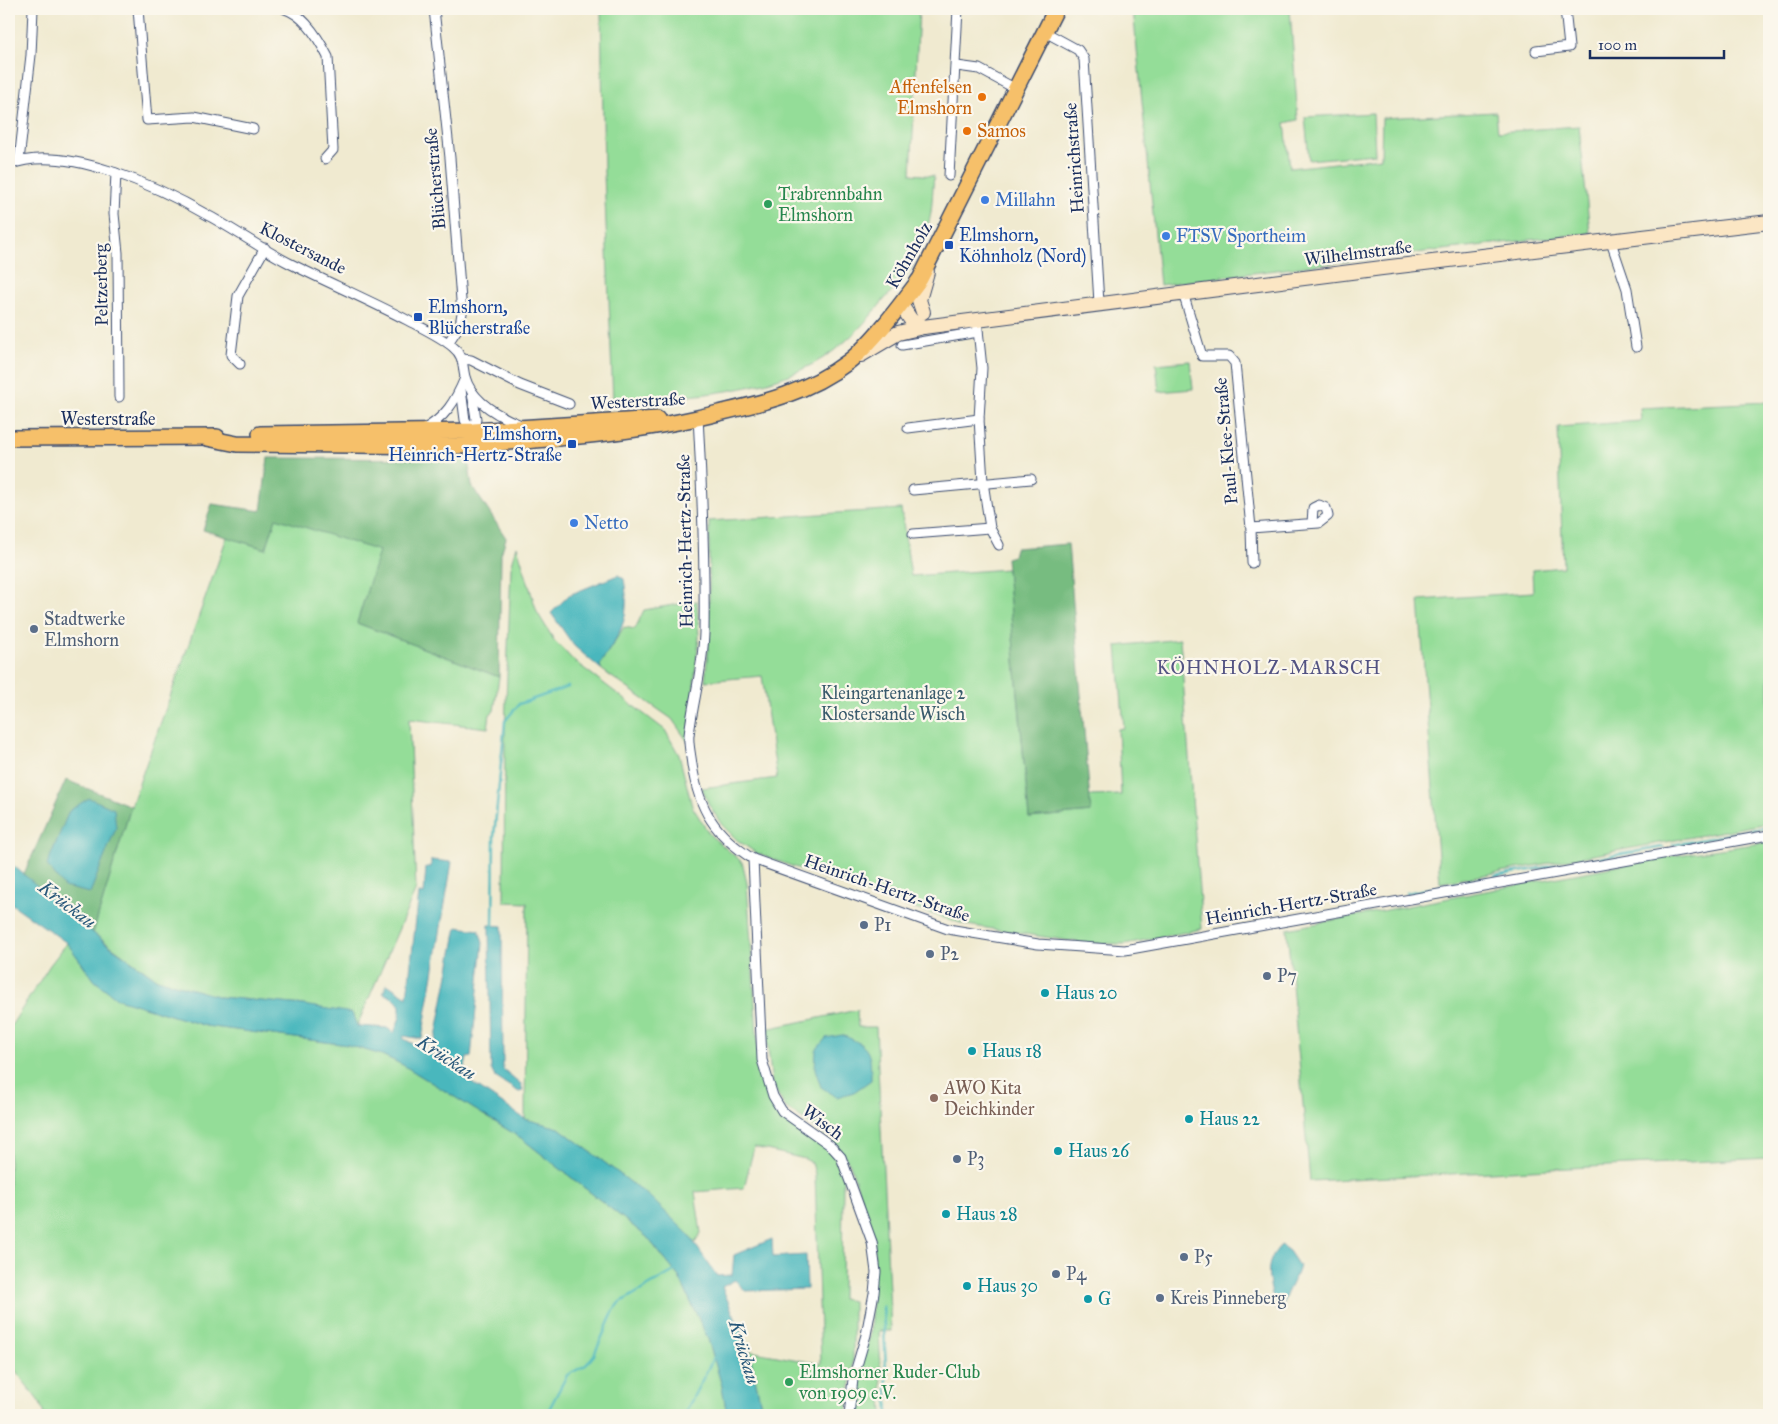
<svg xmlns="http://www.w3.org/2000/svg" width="1778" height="1424" font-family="'IM FELL Great Primer',serif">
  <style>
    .green { fill: #94dd98; stroke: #58867b }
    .forest { fill: #77bc80; stroke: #49766f }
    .water { fill: #48b7bd; stroke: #32738e }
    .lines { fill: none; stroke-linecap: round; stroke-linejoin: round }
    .stream { stroke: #48b7bd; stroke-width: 2.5 }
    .street-casing { stroke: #3b4b6f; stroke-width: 11 }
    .secondary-casing { stroke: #3b4b6f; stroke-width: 16 }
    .primary-casing { stroke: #3b4b6f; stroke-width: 18 }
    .street { stroke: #fff; stroke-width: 9 }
    .secondary { stroke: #fbe6c4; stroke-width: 14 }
    .primary { stroke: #f6c06b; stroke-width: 15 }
    .food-dot { fill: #e8710a; stroke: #fbf7ec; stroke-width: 2 }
    .shop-dot { fill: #3f7fe0; stroke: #fbf7ec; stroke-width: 2 }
    .leisure-dot { fill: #2e9e5b; stroke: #fbf7ec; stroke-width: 2 }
    .transit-dot { fill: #1a4fb4; stroke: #fbf7ec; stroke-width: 2 }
    .service-dot { fill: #5c6f8a; stroke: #fbf7ec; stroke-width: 2 }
    .culture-dot { fill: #0f9aa8; stroke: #fbf7ec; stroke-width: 2 }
    .education-dot { fill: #8d6e63; stroke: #fbf7ec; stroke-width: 2 }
    .labels { text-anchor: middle; stroke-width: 4.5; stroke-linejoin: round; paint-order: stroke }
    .food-label { font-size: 18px; fill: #c56008; stroke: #fbf7ec; text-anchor: end }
    .street-label { font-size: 18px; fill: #1b2f5e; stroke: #fbf7ec }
    .leisure-label { font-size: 18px; fill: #27864d; stroke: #fbf7ec; text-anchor: start }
    .shop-label { font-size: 18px; fill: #366cbe; stroke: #fbf7ec; text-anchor: start }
    .transit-label { font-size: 18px; fill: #164399; stroke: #fbf7ec; text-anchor: start }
    .service-label { font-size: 18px; fill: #4e5e75; stroke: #fbf7ec; text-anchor: start }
    .park-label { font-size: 18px; fill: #395a6c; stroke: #fbf7ec }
    .culture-label { font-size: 18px; fill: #0d838f; stroke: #fbf7ec; text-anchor: start }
    .education-label { font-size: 18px; fill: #785e54; stroke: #fbf7ec; text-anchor: start }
    .neighbourhood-label { font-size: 19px; letter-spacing: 1px; fill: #535383; stroke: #fbf7ec }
    .water-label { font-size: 19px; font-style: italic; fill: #28587a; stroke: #fbf7ec }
  </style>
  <rect width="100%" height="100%" fill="#fbf7ec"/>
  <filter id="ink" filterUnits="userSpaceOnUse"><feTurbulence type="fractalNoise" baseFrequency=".02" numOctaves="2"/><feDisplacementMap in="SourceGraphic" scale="10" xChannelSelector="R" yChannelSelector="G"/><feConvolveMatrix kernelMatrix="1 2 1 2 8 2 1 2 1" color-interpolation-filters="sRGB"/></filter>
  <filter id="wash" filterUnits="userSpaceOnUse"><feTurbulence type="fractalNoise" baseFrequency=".0096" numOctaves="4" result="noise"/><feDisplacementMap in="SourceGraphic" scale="20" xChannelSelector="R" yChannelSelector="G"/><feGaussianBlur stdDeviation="1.12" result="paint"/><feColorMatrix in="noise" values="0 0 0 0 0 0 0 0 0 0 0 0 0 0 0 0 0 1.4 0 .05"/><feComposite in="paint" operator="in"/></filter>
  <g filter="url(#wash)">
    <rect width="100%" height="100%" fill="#f0ead0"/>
    <g class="green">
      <path d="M601,9H919L911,174L934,176C932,191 933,211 928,225C926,231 922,236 920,242C917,250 916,258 912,267C905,280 892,290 883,301C863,326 841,349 813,364C755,395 677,397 613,402L604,173Z"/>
      <path d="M1133,9H1198L1216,14L1218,9H1290L1298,120L1285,123L1290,168L1381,158L1382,118L1496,112L1498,132L1579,126L1590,233C1447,249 1303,266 1160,285Z"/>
      <polygon points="1373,113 1375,154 1309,160 1305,117"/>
      <polygon points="1190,361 1193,389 1159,392 1156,364"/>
      <polygon points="1769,402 1769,823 1440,883 1419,600 1533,592 1532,570 1563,567 1558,427 1641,421 1640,408"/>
      <polygon points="901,509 911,576 1007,569 1029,818 1091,812 1088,796 1121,795 1118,729 1124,728 1117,646 1180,639 1202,929 1125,944 1083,943 967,925 873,896 756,853 737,840 722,825 709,805 702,788 777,778 762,676 705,681 709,640 709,521"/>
      <polygon points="276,517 380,551 357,623 499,677 494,711 490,714 488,728 409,719 416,889 357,1026 303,1005 220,997 157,979 93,933 131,806 227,537 266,549"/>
      <polygon points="517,546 537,612 554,640 573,660 665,730 679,755 692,806 710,835 742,862 747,883 759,1064 770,1101 779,1113 790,1124 819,1141 831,1151 843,1177 842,1299 853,1301 853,1366 847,1415 763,1415 749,1351 821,1364 815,1174 812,1163 805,1159 754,1147 744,1188 695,1192 701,1233 695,1243 650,1197 559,1128 525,1119 527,903 504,902 505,728 511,567"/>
      <polygon points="697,601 699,637 688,742 672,719 609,675 601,669 600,664 624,627 635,629 644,610"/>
      <polygon points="1769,842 1769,1158 1310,1181 1287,929 1664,857"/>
      <polygon points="67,943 95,981 119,999 206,1026 348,1045 382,1055 403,1065 521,1138 647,1237 679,1277 708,1339 722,1386 727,1415 44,1415 40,1403 9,1362 9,1029 50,965"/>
      <polygon points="857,1010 858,1027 876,1027 891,1331 879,1331 883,1415 852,1415 856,1379 870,1336 875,1241 850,1164 832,1140 785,1107 772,1084 766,1029"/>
    </g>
    <g class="forest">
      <polygon points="268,458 468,459 472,486 506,538 501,554 499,677 357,623 379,551 276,518 266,549 203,530 212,504 261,511"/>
      <polygon points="1068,544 1091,812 1029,818 1006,558 1013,556 1015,548"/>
      <polygon points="66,780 131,806 93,933 23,876"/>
    </g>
    <g class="water">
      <path d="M618,575L624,579C631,620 621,631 600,664L601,669L574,646L551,613L569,595Z"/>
      <polygon points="89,798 114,809 116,828 90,893 64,887 47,865 69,811"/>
      <polygon points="431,860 452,862 422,1039 404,1036 403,1038 450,1066 451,1062 433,1053 457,927 479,930 483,943 471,1057 467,1058 463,1077 525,1119 559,1128 650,1197 688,1234 717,1276 732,1275 734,1255 772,1239 773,1257 806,1255 807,1289 745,1291 735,1280 722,1287 749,1351 763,1415 727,1415 722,1386 708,1339 679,1277 647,1237 521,1138 403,1065 382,1055 348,1045 206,1026 118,999 95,981 67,943 9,902 9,862 104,942 157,979 220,997 303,1005 352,1013 357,1026 387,1028 394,1033 400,1017 400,1006 395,999 383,993 387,984 407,997 419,893 424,894 426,867 431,867"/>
      <polygon points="489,925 502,926 503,1069 521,1084 523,1091 519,1092 495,1077 491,1069"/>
      <path d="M842,1035C869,1046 871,1050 871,1080L854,1092L837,1097L821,1087L815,1069L816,1050L826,1038Z"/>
      <path d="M1281,1245L1289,1251L1299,1266C1295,1283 1282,1294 1283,1312L1275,1309C1271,1283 1260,1267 1281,1245Z"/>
    </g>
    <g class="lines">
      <g class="stream">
        <polyline points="1673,845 1769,827"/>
        <polyline points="1495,876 1663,847"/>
        <polyline points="1406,893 1486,878"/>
        <polyline points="493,925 494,837 505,721 519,704 568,687"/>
        <polyline points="883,1306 888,1415"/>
        <polyline points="546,1415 567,1375 586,1365 594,1355 615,1308 619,1303 676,1270"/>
        <polyline points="684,1415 714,1357"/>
      </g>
    </g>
  </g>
  <g filter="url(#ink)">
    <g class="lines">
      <defs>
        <g id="street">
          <polyline points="138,9 147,120 194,117 253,129"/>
          <path d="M285,9C304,15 319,39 328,57L333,150L325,159"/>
          <polyline points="434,9 450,158 462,313 460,325 448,343"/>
          <polyline points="1045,32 1078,50 1084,59 1099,303"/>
          <polyline points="1536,51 1569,47 1565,9"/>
          <polyline points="957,66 979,69 1016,89"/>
          <polyline points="19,161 31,55 33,9"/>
          <path d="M9,165C63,142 161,188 209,216C237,231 263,250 291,264C329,283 369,300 407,320C422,328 440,336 453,347C464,356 462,364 465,377C472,402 498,416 521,425"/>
          <polyline points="116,173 114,214 118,253 119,397"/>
          <polyline points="949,176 958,9"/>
          <polyline points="1611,242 1627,289 1636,347"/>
          <polyline points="1183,293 1202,356 1229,356 1235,363 1251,528 1252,563"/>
          <polyline points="977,320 982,368 979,419 983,482 990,528 999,545"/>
          <polyline points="902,345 978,332"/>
          <polyline points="463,359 471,360 520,385 569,404"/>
          <polyline points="240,364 231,355 238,296 265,248"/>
          <polyline points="461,389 465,420 473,431"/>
          <polyline points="472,392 476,419 473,434"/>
          <path d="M698,417C702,489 705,561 704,633C703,668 693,701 689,735C688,744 691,755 692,765C699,810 715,835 753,859L948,929L1038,944L1125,950L1769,835"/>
          <polyline points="908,428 979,419"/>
          <path d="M422,430C445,419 456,400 465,378"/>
          <polyline points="913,490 1031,479"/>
          <polyline points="1251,528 1319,523 1328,516 1326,508 1319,505 1313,508 1312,523"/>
          <polyline points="913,534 990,528"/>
          <polyline points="753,859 762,1060 773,1096 782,1111 830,1145 841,1157 872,1242 876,1272 874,1293 866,1335 853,1379 849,1415"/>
        </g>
        <g id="secondary">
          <polyline points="901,305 911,320 923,327"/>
          <polyline points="923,312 919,300 927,272"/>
          <polyline points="861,355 898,333 923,327 1382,268 1769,222"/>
        </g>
        <g id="primary">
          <polyline points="260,434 473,431 657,419"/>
          <polyline points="9,438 217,437"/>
          <path d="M207,438L237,444L456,446C479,445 502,442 524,441C583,436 639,431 697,418C752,405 802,397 848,362C872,344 902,303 920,279L1056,9"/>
        </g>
      </defs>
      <use href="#street" class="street-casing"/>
      <use href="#secondary" class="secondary-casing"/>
      <use href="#primary" class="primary-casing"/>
      <use href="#street" class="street"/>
      <use href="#secondary" class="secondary"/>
      <use href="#primary" class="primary"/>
    </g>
  </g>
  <g class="food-dot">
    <circle cx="982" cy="97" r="5"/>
    <circle cx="967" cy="131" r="5"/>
  </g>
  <g class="shop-dot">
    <circle cx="985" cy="200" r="5"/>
    <circle cx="1166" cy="236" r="5"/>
    <circle cx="574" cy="523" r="5"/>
  </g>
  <g class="leisure-dot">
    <circle cx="768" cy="204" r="5"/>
    <circle cx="789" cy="1382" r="5"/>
  </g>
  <g class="transit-dot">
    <rect x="944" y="240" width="10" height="10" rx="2.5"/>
    <rect x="413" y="312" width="10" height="10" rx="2.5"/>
    <rect x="567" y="439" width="10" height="10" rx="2.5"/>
  </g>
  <g class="service-dot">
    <circle cx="34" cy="629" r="5"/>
    <circle cx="864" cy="925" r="5"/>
    <circle cx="930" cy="954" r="5"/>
    <circle cx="1267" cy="976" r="5"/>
    <circle cx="957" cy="1159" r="5"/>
    <circle cx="1184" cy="1257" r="5"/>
    <circle cx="1056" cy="1274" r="5"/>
    <circle cx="1160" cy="1298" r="5"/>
  </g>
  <g class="culture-dot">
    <circle cx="1045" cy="993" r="5"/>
    <circle cx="972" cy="1051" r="5"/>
    <circle cx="1189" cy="1119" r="5"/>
    <circle cx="1058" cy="1151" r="5"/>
    <circle cx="946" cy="1214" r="5"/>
    <circle cx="967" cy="1286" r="5"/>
    <circle cx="1088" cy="1299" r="5"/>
  </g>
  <circle class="education-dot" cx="934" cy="1098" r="5"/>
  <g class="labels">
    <g class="food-label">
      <text x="972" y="93">Affenfelsen<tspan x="972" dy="21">Elmshorn</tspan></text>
      <text x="977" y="137" text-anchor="start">Samos</text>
    </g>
    <g class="street-label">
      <text transform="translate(1074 158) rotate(-94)" y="6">Heinrichstraße</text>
      <text transform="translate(435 179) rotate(-95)" y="6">Blücherstraße</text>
      <text transform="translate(303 248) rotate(27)" y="6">Klostersande</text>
      <text transform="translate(1358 253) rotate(-7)" y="6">Wilhelmstraße</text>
      <text transform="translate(909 255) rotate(-60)" y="6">Köhnholz</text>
      <text transform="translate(101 285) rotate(-91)" y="6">Peltzerberg</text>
      <text transform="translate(638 401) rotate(-3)" y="6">Westerstraße</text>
      <text x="108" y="425">Westerstraße</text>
      <text transform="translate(1226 441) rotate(-95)" y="6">Paul-Klee-Straße</text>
      <text transform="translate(685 541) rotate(-91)" y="6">Heinrich-Hertz-Straße</text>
      <text transform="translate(887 888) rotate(19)" y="6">Heinrich-Hertz-Straße</text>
      <text transform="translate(1291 904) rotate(-10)" y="6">Heinrich-Hertz-Straße</text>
      <text transform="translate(823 1122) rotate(37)" y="6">Wisch</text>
    </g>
    <g class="leisure-label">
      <text x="778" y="200">Trabrennbahn<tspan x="778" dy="21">Elmshorn</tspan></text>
      <text x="799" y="1378">Elmshorner Ruder-Club<tspan x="799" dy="21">von 1909 e.V.</tspan></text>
    </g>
    <g class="shop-label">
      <text x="995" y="206">Millahn</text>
      <text x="1176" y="242">FTSV Sportheim</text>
      <text x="584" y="529">Netto</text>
    </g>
    <g class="transit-label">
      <text x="959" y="241">Elmshorn,<tspan x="959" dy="21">Köhnholz (Nord)</tspan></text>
      <text x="428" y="313">Elmshorn,<tspan x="428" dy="21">Blücherstraße</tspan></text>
      <text x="562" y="440" text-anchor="end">Elmshorn,<tspan x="562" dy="21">Heinrich-Hertz-Straße</tspan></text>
    </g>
    <g class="service-label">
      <text x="44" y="625">Stadtwerke<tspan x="44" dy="21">Elmshorn</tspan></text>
      <text x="874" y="931">P1</text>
      <text x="940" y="960">P2</text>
      <text x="1277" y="982">P7</text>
      <text x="967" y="1165">P3</text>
      <text x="1194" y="1263">P5</text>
      <text x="1066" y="1280">P4</text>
      <text x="1170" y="1304">Kreis Pinneberg</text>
    </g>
    <g class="park-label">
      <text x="893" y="699">Kleingartenanlage 2<tspan x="893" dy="21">Klostersande Wisch</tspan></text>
    </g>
    <g class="culture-label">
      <text x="1055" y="999">Haus 20</text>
      <text x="982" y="1057">Haus 18</text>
      <text x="1199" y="1125">Haus 22</text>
      <text x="1068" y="1157">Haus 26</text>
      <text x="956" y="1220">Haus 28</text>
      <text x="977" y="1292">Haus 30</text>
      <text x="1098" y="1305">G</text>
    </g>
    <g class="education-label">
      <text x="944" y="1094">AWO Kita<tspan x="944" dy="21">Deichkinder</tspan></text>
    </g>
    <g class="neighbourhood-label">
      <text x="1269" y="674">KÖHNHOLZ-MARSCH</text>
    </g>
    <g class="water-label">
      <text transform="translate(68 904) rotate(37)" y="7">Krückau</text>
      <text transform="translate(447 1057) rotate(33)" y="7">Krückau</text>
      <text transform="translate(745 1352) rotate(73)" y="7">Krückau</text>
    </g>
  </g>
  <rect width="1778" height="1424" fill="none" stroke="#fbf7ec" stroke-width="30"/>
  <path d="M1590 50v8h134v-8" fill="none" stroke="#1b2f5e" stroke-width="2.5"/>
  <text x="1598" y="50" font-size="15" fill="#1b2f5e" stroke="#fbf7ec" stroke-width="4" paint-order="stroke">100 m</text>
</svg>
